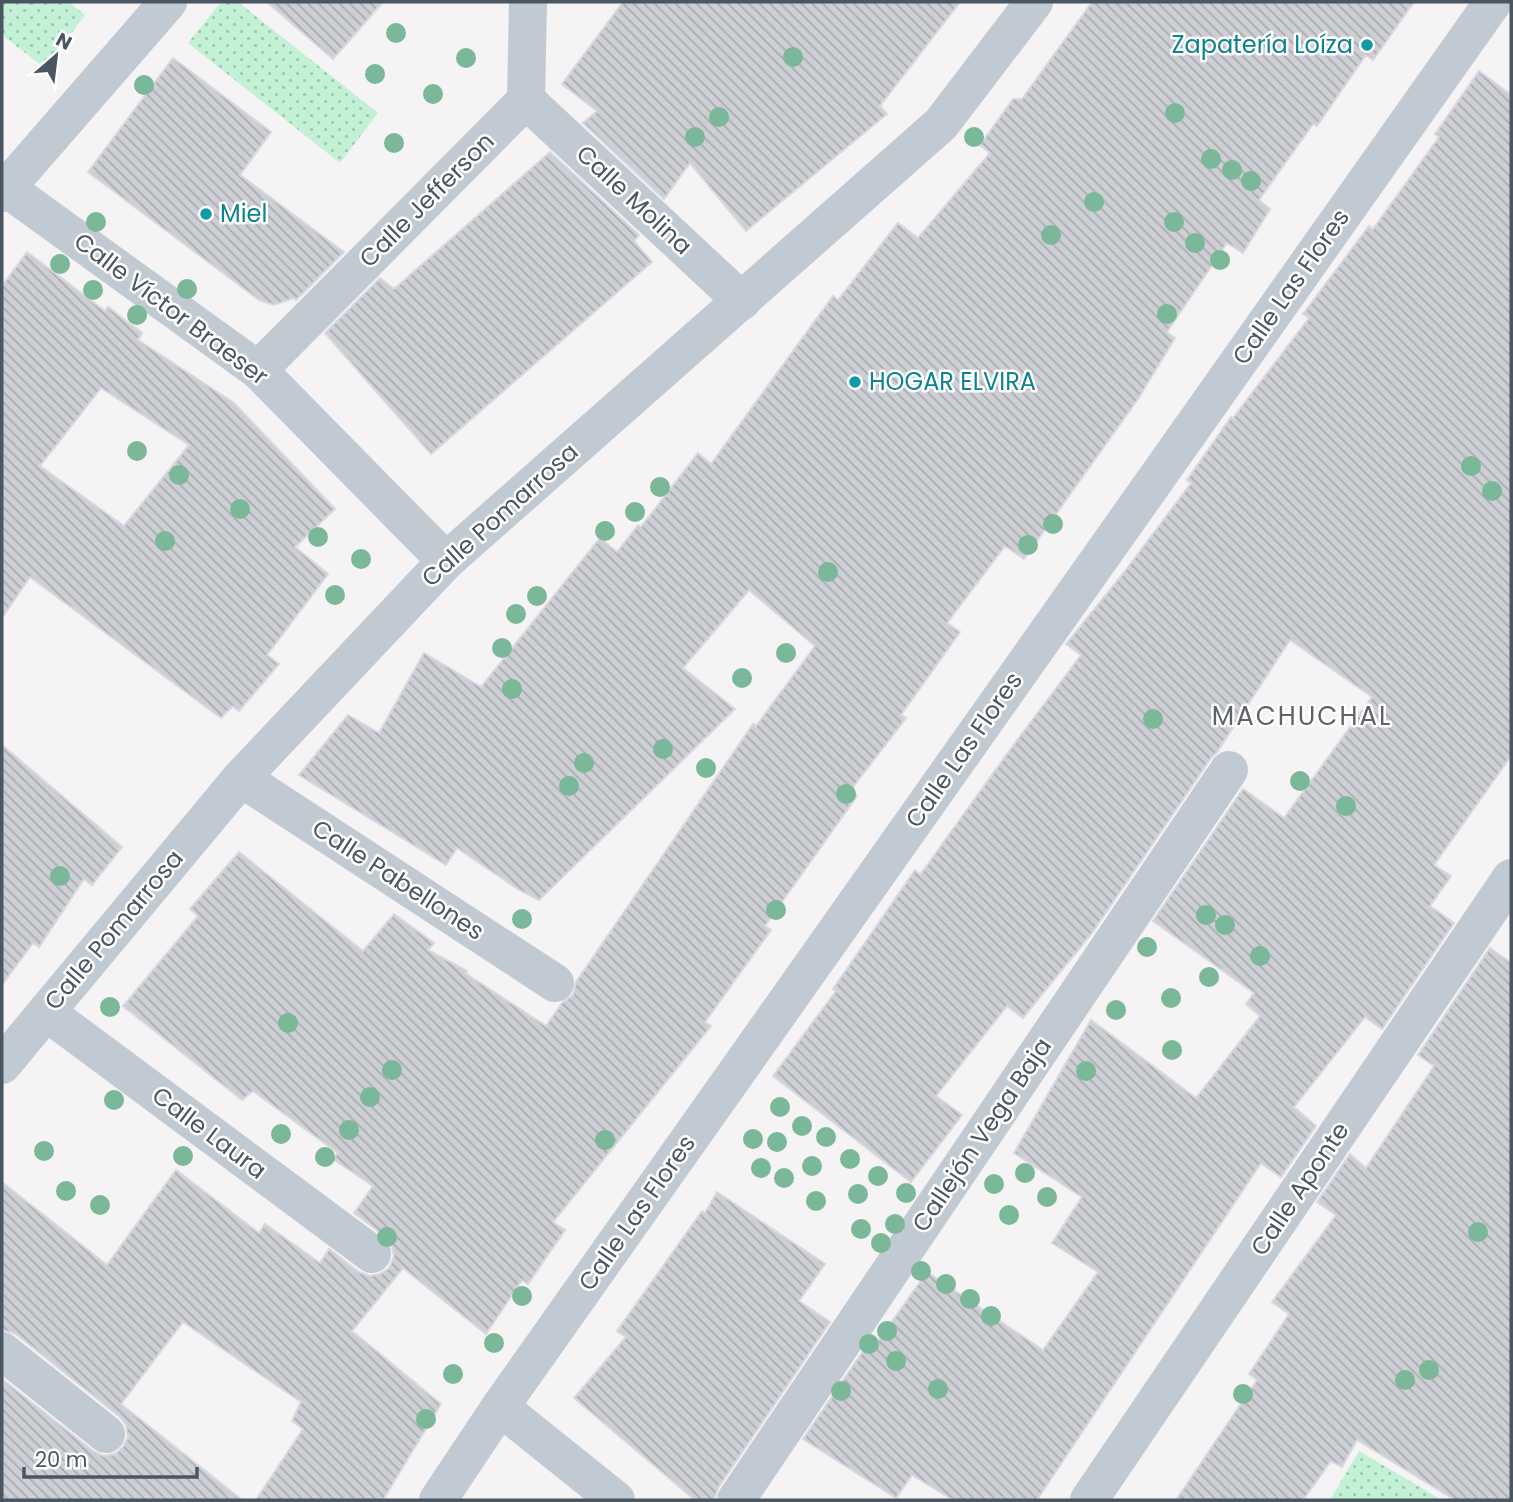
<svg xmlns="http://www.w3.org/2000/svg" width="1513" height="1502" font-family="Poppins,sans-serif">
  <style>
    .grass { fill: url(#grass-dots) }
    .building { fill: url(#building-back-hatch); stroke: #d7d9de; stroke-width: 2; fill-rule: evenodd }
    .lines { fill: none; stroke-linecap: round; stroke-linejoin: round }
    .street { stroke: #c1cad2; stroke-width: 38 }
    .tree { fill: #7bb799 }
    .culture-dot { fill: #0f9aa8; stroke: #fff; stroke-width: 2.5 }
    .labels { text-anchor: middle; stroke-width: 5; stroke-linejoin: round; paint-order: stroke }
    .culture-label { font-size: 24px; fill: #0d838f; stroke: #fff; text-anchor: start }
    .street-label { font-size: 24px; fill: #4a5661; stroke: #fff }
    .neighbourhood-label { font-size: 26px; letter-spacing: 2px; fill: #5f6368; stroke: #fff }
  </style>
  <defs>
    <pattern id="grass-dots" width="8" height="8" patternUnits="userSpaceOnUse" patternTransform="scale(1.75)"><rect width="8" height="8" fill="#c3f1d5"/><path d="M2 2h.1M6 6h.1" fill="none" stroke="#a0c6b0" stroke-width="1.8" stroke-linecap="round"/></pattern>
    <pattern id="building-back-hatch" width="6" height="6" patternUnits="userSpaceOnUse" patternTransform="scale(1.75)"><rect width="6" height="6" fill="#cdcfd5"/><path d="M-1 5l2 2M0 0l6 6M5-1l2 2" fill="none" stroke="#a8abb0"/></pattern>
  </defs>
  <rect width="100%" height="100%" fill="#f5f3f3"/>
  <g class="grass">
    <polygon points="2,2 69,2 85,15 45,68 2,35"/>
    <polygon points="221,2 238,2 378,113 340,163 188,43"/>
    <polygon points="1359,1451 1442,1500 1330,1500"/>
  </g>
  <g class="building">
    <polygon points="267,2 383,2 333,59"/>
    <polygon points="623,2 960,2 880,106 887,114 746,231 690,163 664,199 583,123 597,111 562,84"/>
    <polygon points="1092,2 1414,2 1373,60 1366,55 1317,126 1313,124 1259,200 1270,209 1243,253 1227,243 1167,332 1175,338 1138,399 1024,559 1005,546 947,623 960,632 901,715 906,718 850,791 857,796 765,926 771,930 705,1022 711,1026 553,1222 565,1230 528,1284 522,1280 486,1334 403,1268 352,1331 441,1404 383,1500 256,1500 303,1429 292,1421 301,1402 183,1322 121,1404 242,1500 2,1500 2,1379 93,1451 103,1456 115,1454 123,1447 128,1437 126,1425 120,1417 16,1334 2,1330 2,1182 107,1265 176,1170 259,1233 265,1224 320,1263 329,1249 359,1272 370,1276 380,1274 389,1268 394,1257 392,1246 386,1237 354,1213 373,1186 333,1159 338,1153 253,1091 242,1100 123,1006 198,916 190,909 239,852 363,951 394,914 434,943 428,950 467,971 465,973 546,1026 562,1003 573,995 576,982 753,724 756,726 815,646 749,590 683,668 735,709 539,900 519,890 457,848 446,865 299,775 348,715 379,733 424,653 481,687 600,538 617,552 638,525 641,527 698,453 711,464 833,296 838,300 898,223 918,238 990,153 980,145 1013,99 1022,99"/>
    <polygon points="173,58 271,132 240,175 344,252 296,300 294,298 274,305 259,300 88,172"/>
    <polygon points="1479,71 1511,95 1511,756 1434,865 1451,876 1430,906 1454,923 1382,1029 1365,1017 1294,1107 1316,1126 1281,1177 1261,1163 1037,1500 953,1500 912,1475 896,1498 803,1439 866,1347 871,1351 927,1272 1043,1350 1098,1272 1052,1243 1082,1197 1014,1153 1091,1020 1196,1098 1260,1016 1246,1004 1254,993 1153,921 1243,789 1284,818 1372,697 1290,640 1217,752 1211,758 1092,933 1023,1018 1007,1006 936,1096 962,1115 911,1182 773,1076 836,991 833,989 915,870 920,875 1012,747 1081,655 1066,644 1122,575 1191,483 1187,480 1231,417 1233,418 1309,318 1303,314 1369,226 1373,229 1439,137 1435,134"/>
    <polygon points="550,152 639,235 634,241 652,262 431,454 325,333 380,278 394,289"/>
    <path d="M27,252L105,311L108,307L142,333L138,340L234,403L335,509L295,547L328,574L267,655L279,664L239,711L233,706L221,718L30,577L2,618V286ZM101,388L189,445L124,526L40,466Z"/>
    <polygon points="2,745 122,847 92,885 84,879 39,947 33,943 2,985"/>
    <polygon points="1490,948 1511,963 1511,1500 1455,1500 1357,1440 1342,1467 1331,1461 1303,1500 1176,1500 1257,1380 1249,1374 1289,1314 1272,1302 1336,1215 1317,1202 1350,1154 1366,1168 1434,1066 1418,1055"/>
    <polygon points="717,1192 825,1264 799,1301 830,1322 718,1488 714,1500 695,1500 574,1398 626,1337 617,1331 702,1211 705,1213"/>
  </g>
  <g class="lines">
    <g class="street">
      <polyline points="526,100 742,301"/>
      <polyline points="6,188 258,370 446,561"/>
      <polyline points="2,193 168,2"/>
      <polyline points="258,370 526,100 528,2"/>
      <polyline points="241,778 555,983"/>
      <polyline points="46,1012 372,1254"/>
      <polyline points="2,1065 241,778 446,561 941,124 1034,2"/>
      <polyline points="2,1351 106,1434"/>
      <polyline points="500,1407 616,1500"/>
      <polyline points="438,1500 500,1407 1493,2"/>
      <polyline points="736,1500 1229,770"/>
      <polyline points="1089,1500 1511,878"/>
    </g>
  </g>
  <g class="tree">
    <circle cx="396" cy="33" r="10"/>
    <circle cx="793" cy="57" r="10"/>
    <circle cx="466" cy="58" r="10"/>
    <circle cx="375" cy="74" r="10"/>
    <circle cx="144" cy="85" r="10"/>
    <circle cx="433" cy="94" r="10"/>
    <circle cx="1175" cy="113" r="10"/>
    <circle cx="719" cy="117" r="10"/>
    <circle cx="695" cy="137" r="10"/>
    <circle cx="974" cy="137" r="10"/>
    <circle cx="394" cy="143" r="10"/>
    <circle cx="1211" cy="159" r="10"/>
    <circle cx="1232" cy="170" r="10"/>
    <circle cx="1251" cy="181" r="10"/>
    <circle cx="1094" cy="202" r="10"/>
    <circle cx="96" cy="222" r="10"/>
    <circle cx="1174" cy="222" r="10"/>
    <circle cx="1051" cy="235" r="10"/>
    <circle cx="1195" cy="243" r="10"/>
    <circle cx="1220" cy="260" r="10"/>
    <circle cx="60" cy="264" r="10"/>
    <circle cx="187" cy="289" r="10"/>
    <circle cx="93" cy="290" r="10"/>
    <circle cx="1167" cy="314" r="10"/>
    <circle cx="137" cy="315" r="10"/>
    <circle cx="137" cy="451" r="10"/>
    <circle cx="1471" cy="466" r="10"/>
    <circle cx="179" cy="475" r="10"/>
    <circle cx="660" cy="487" r="10"/>
    <circle cx="1492" cy="491" r="10"/>
    <circle cx="240" cy="509" r="10"/>
    <circle cx="635" cy="512" r="10"/>
    <circle cx="1053" cy="524" r="10"/>
    <circle cx="605" cy="531" r="10"/>
    <circle cx="318" cy="537" r="10"/>
    <circle cx="165" cy="541" r="10"/>
    <circle cx="1028" cy="545" r="10"/>
    <circle cx="361" cy="559" r="10"/>
    <circle cx="828" cy="572" r="10"/>
    <circle cx="335" cy="595" r="10"/>
    <circle cx="537" cy="596" r="10"/>
    <circle cx="516" cy="614" r="10"/>
    <circle cx="502" cy="648" r="10"/>
    <circle cx="786" cy="653" r="10"/>
    <circle cx="742" cy="678" r="10"/>
    <circle cx="512" cy="689" r="10"/>
    <circle cx="1153" cy="719" r="10"/>
    <circle cx="663" cy="749" r="10"/>
    <circle cx="584" cy="763" r="10"/>
    <circle cx="706" cy="768" r="10"/>
    <circle cx="1300" cy="781" r="10"/>
    <circle cx="569" cy="786" r="10"/>
    <circle cx="846" cy="794" r="10"/>
    <circle cx="1346" cy="806" r="10"/>
    <circle cx="60" cy="876" r="10"/>
    <circle cx="776" cy="910" r="10"/>
    <circle cx="1206" cy="915" r="10"/>
    <circle cx="522" cy="919" r="10"/>
    <circle cx="1225" cy="925" r="10"/>
    <circle cx="1147" cy="947" r="10"/>
    <circle cx="1260" cy="956" r="10"/>
    <circle cx="1209" cy="977" r="10"/>
    <circle cx="1171" cy="998" r="10"/>
    <circle cx="110" cy="1007" r="10"/>
    <circle cx="1116" cy="1010" r="10"/>
    <circle cx="288" cy="1023" r="10"/>
    <circle cx="1172" cy="1050" r="10"/>
    <circle cx="392" cy="1070" r="10"/>
    <circle cx="1086" cy="1071" r="10"/>
    <circle cx="370" cy="1097" r="10"/>
    <circle cx="114" cy="1100" r="10"/>
    <circle cx="780" cy="1107" r="10"/>
    <circle cx="802" cy="1126" r="10"/>
    <circle cx="349" cy="1130" r="10"/>
    <circle cx="281" cy="1134" r="10"/>
    <circle cx="826" cy="1137" r="10"/>
    <circle cx="753" cy="1139" r="10"/>
    <circle cx="605" cy="1140" r="10"/>
    <circle cx="777" cy="1142" r="10"/>
    <circle cx="44" cy="1151" r="10"/>
    <circle cx="183" cy="1156" r="10"/>
    <circle cx="325" cy="1157" r="10"/>
    <circle cx="850" cy="1159" r="10"/>
    <circle cx="812" cy="1166" r="10"/>
    <circle cx="761" cy="1168" r="10"/>
    <circle cx="1025" cy="1173" r="10"/>
    <circle cx="878" cy="1176" r="10"/>
    <circle cx="784" cy="1178" r="10"/>
    <circle cx="994" cy="1184" r="10"/>
    <circle cx="66" cy="1191" r="10"/>
    <circle cx="906" cy="1193" r="10"/>
    <circle cx="858" cy="1194" r="10"/>
    <circle cx="1047" cy="1197" r="10"/>
    <circle cx="816" cy="1201" r="10"/>
    <circle cx="100" cy="1205" r="10"/>
    <circle cx="1009" cy="1215" r="10"/>
    <circle cx="895" cy="1224" r="10"/>
    <circle cx="861" cy="1229" r="10"/>
    <circle cx="1478" cy="1232" r="10"/>
    <circle cx="387" cy="1237" r="10"/>
    <circle cx="881" cy="1243" r="10"/>
    <circle cx="921" cy="1271" r="10"/>
    <circle cx="946" cy="1284" r="10"/>
    <circle cx="522" cy="1296" r="10"/>
    <circle cx="970" cy="1299" r="10"/>
    <circle cx="991" cy="1316" r="10"/>
    <circle cx="887" cy="1331" r="10"/>
    <circle cx="494" cy="1343" r="10"/>
    <circle cx="869" cy="1344" r="10"/>
    <circle cx="896" cy="1361" r="10"/>
    <circle cx="1429" cy="1370" r="10"/>
    <circle cx="453" cy="1374" r="10"/>
    <circle cx="1405" cy="1380" r="10"/>
    <circle cx="938" cy="1389" r="10"/>
    <circle cx="841" cy="1391" r="10"/>
    <circle cx="1243" cy="1394" r="10"/>
    <circle cx="426" cy="1419" r="10"/>
  </g>
  <g class="culture-dot">
    <circle cx="1367" cy="45" r="7"/>
    <circle cx="206" cy="214" r="7"/>
    <circle cx="855" cy="382" r="7"/>
  </g>
  <g class="labels">
    <g class="culture-label">
      <text x="1353" y="53" text-anchor="end">Zapatería Loíza</text>
      <text x="220" y="222">Miel</text>
      <text x="869" y="390">HOGAR ELVIRA</text>
    </g>
    <g class="street-label">
      <text transform="translate(427 200) rotate(-45)" y="8">Calle Jefferson</text>
      <text transform="translate(634 200) rotate(43)" y="8">Calle Molina</text>
      <text transform="translate(1291 287) rotate(-55)" y="8">Calle Las Flores</text>
      <text transform="translate(171 309) rotate(37)" y="8">Calle Víctor Braeser</text>
      <text transform="translate(500 515) rotate(-42)" y="8">Calle Pomarrosa</text>
      <text transform="translate(964 750) rotate(-55)" y="8">Calle Las Flores</text>
      <text transform="translate(398 880) rotate(33)" y="8">Calle Pabellones</text>
      <text transform="translate(114 930) rotate(-50)" y="8">Calle Pomarrosa</text>
      <text transform="translate(209 1133) rotate(37)" y="8">Calle Laura</text>
      <text transform="translate(982 1135) rotate(-56)" y="8">Callejón Vega Baja</text>
      <text transform="translate(1300 1189) rotate(-56)" y="8">Calle Aponte</text>
      <text transform="translate(637 1213) rotate(-55)" y="8">Calle Las Flores</text>
    </g>
    <g class="neighbourhood-label">
      <text x="1302" y="725">MACHUCHAL</text>
    </g>
  </g>
  <rect width="1513" height="1502" fill="none" stroke="#4a5661" stroke-width="7"/>
  <g transform="translate(56 56) rotate(28)" stroke="#ffffff" stroke-width="5" paint-order="stroke">
  <path d="M0-5L12 26L0 18L-12 26Z" fill="#4a5661"/>
  <text y="-10" font-size="19" font-weight="bold" text-anchor="middle" fill="#4a5661">N</text>
  </g>
  <path d="M24 1467v10h173v-10" fill="none" stroke="#4a5661" stroke-width="3.5"/>
  <text x="35" y="1467" font-size="21" fill="#4a5661" stroke="#ffffff" stroke-width="5" paint-order="stroke">20 m</text>
</svg>
